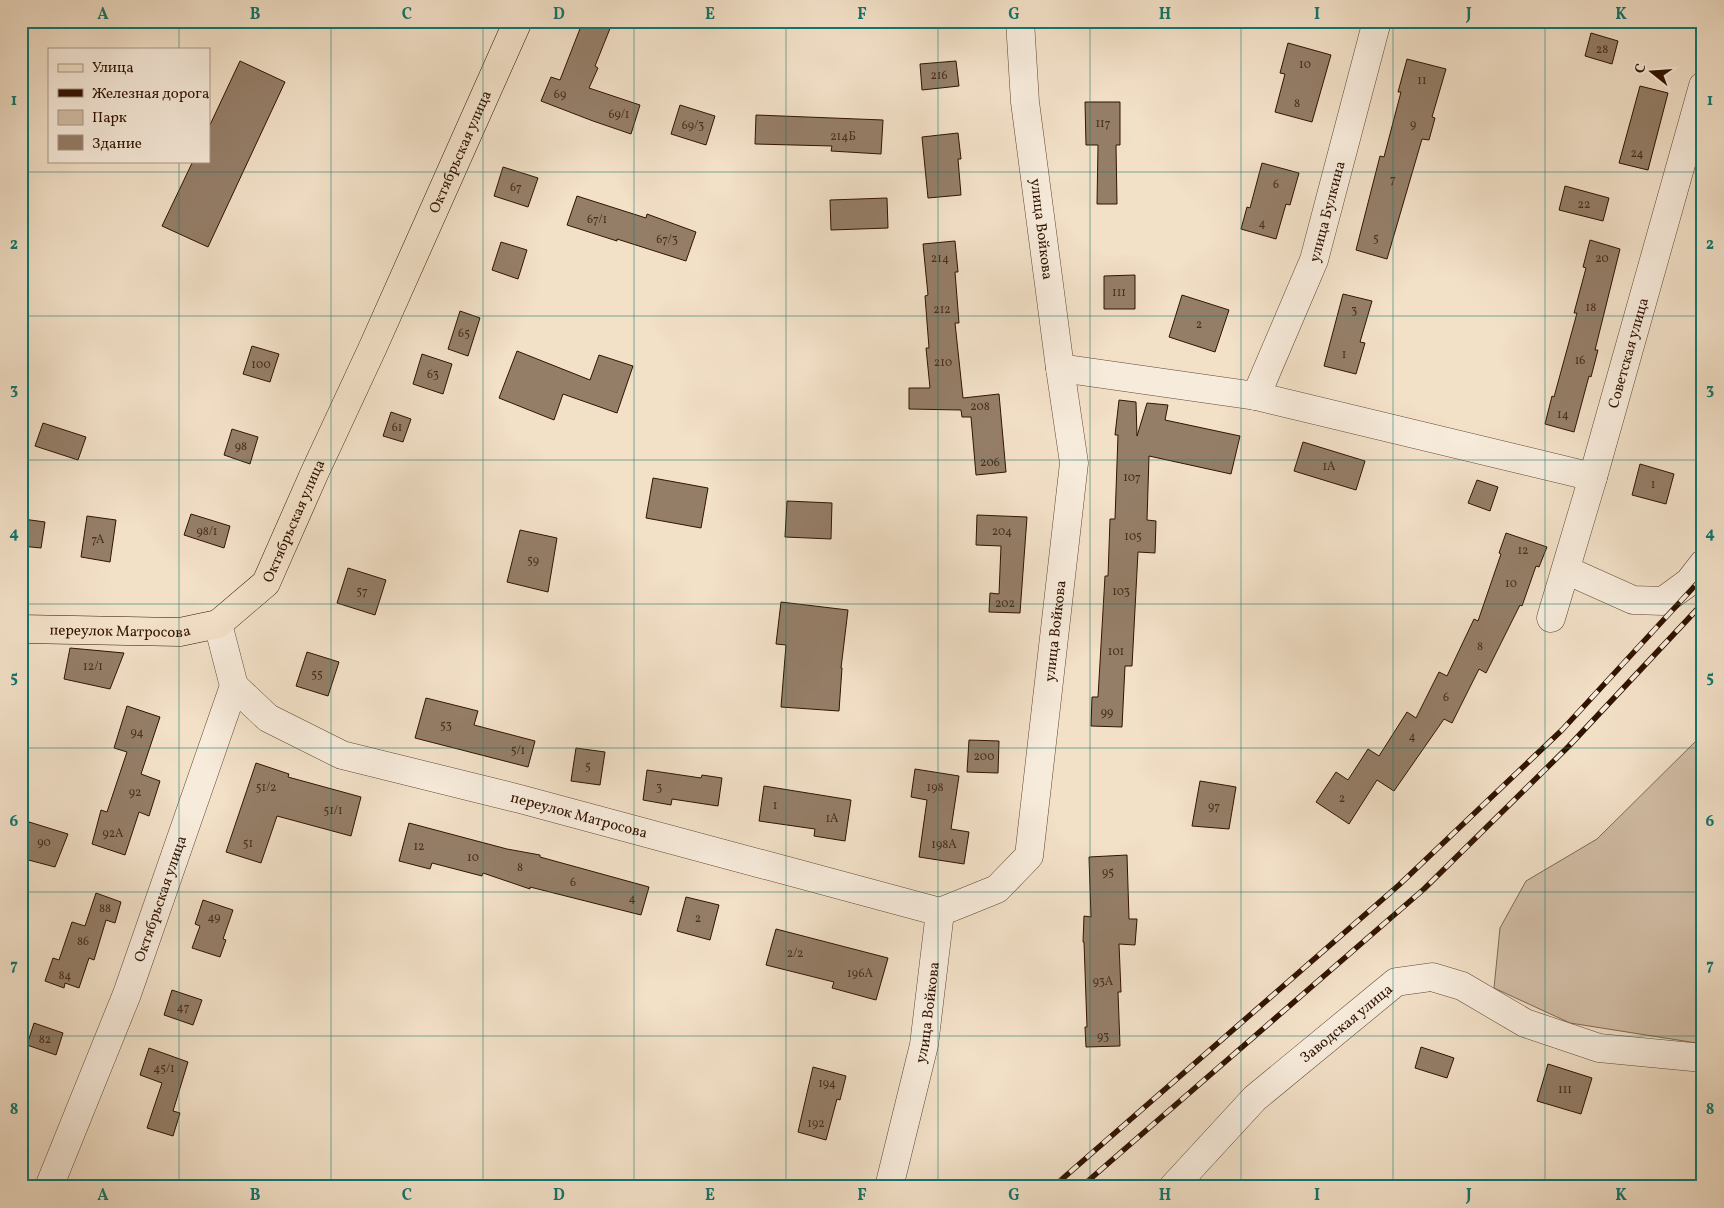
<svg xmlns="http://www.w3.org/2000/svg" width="1724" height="1208" font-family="Vollkorn,serif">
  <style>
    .green { fill: #d1bda5; stroke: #816853 }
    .building { fill: #957e68; stroke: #311301 }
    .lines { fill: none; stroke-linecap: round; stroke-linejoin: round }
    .minor-casing { stroke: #614632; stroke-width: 29 }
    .major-casing { stroke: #311301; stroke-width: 29 }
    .minor { stroke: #f7ebdb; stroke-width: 28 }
    .major { stroke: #f2e0c7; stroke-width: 28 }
    .rail-casing { stroke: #311301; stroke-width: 5.5 }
    .rail { stroke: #f7ebdb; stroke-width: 4; stroke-dasharray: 11; stroke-linecap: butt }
    .grid { fill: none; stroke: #0f766e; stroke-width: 1; stroke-opacity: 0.55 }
    .labels { text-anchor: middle; stroke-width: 4; stroke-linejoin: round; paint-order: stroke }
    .number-label { font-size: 12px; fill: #4a2e1b }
    .street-label { font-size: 15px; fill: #311301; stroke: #f7ebdb }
    .neatline { fill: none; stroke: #0f766e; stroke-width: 2 }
    .grid-label { font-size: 16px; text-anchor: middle; font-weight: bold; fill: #0f766e }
  </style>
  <rect width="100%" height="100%" fill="#f2e0c7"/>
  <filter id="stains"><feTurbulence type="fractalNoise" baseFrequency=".004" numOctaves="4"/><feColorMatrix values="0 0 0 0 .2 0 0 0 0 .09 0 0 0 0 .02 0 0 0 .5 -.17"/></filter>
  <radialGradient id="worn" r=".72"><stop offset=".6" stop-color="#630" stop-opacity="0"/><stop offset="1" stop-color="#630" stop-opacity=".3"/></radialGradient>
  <polygon class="green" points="1703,734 1703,1044 1570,1023 1494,988 1500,928 1526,881 1597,839"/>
  <g class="building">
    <polygon points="583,21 613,21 595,66 598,68 589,88 640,105 631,134 593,121 541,101 551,77 560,80"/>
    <polygon points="1591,33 1618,41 1612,64 1585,56"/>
    <polygon points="1288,43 1331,55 1312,122 1275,112 1285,74 1280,73"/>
    <polygon points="1407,59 1446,69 1432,117 1435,118 1429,140 1422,139 1387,259 1356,250 1380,156 1384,157 1401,92 1398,92"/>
    <polygon points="240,61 285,82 208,247 162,226 193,161 209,161 209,127"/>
    <polygon points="956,61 959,86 922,90 920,64"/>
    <polygon points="1640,86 1668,93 1648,170 1619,163"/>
    <polygon points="1085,102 1120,102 1120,145 1116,145 1117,204 1097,204 1098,145 1086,145"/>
    <polygon points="680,105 715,116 706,145 671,134"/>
    <polygon points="756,115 883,120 881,154 831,151 832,146 755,144"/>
    <polygon points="958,133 961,159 958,159 961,195 928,198 922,137"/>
    <polygon points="1262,163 1299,173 1290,205 1286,204 1276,239 1241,229 1247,207 1250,208"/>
    <polygon points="503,167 538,178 528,207 494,196"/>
    <polygon points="1565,186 1609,198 1603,221 1559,210"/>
    <polygon points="577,196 646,218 647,214 696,232 686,261 617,239 617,241 567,225"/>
    <polygon points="887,198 888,228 831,230 830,200"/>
    <polygon points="1590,240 1620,249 1595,350 1598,350 1591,377 1589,376 1574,432 1545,424 1552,396 1554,397 1577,313 1574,313 1586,268 1583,267"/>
    <polygon points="955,241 958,272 955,272 959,323 955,323 963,398 999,394 1006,472 976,475 971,417 962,417 961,410 909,409 909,388 930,388 926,348 929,348 925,296 928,295 923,244"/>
    <polygon points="501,242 527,250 518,279 492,270"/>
    <polygon points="1135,275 1135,309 1104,309 1104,276"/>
    <polygon points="1343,294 1372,301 1360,342 1365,343 1356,374 1324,366"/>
    <polygon points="1182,295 1229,310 1215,352 1169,337"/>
    <polygon points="460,311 480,318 468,356 448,349"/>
    <polygon points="252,346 279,354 270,382 243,374"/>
    <polygon points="517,351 590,380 599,355 633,366 617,413 563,394 554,420 499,398"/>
    <polygon points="422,354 452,364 443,394 413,384"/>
    <polygon points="1119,400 1136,402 1137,436 1147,403 1168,405 1165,420 1240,436 1231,474 1149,456 1147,520 1156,521 1155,553 1138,552 1132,666 1125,666 1122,727 1091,726 1092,697 1098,697 1105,576 1108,576 1110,519 1115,519 1118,435 1115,435"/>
    <polygon points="391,412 411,419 403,442 383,436"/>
    <polygon points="43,423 86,437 78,460 35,446"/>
    <polygon points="232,429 258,437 250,464 224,455"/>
    <polygon points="1303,442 1365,461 1356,490 1294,471"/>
    <polygon points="1640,464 1674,474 1666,504 1632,495"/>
    <polygon points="653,478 708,488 701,528 646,518"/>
    <polygon points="1477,480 1498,487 1490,511 1468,503"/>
    <polygon points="787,501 832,503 831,539 785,537"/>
    <polygon points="191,514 230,526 224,548 184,535"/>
    <polygon points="977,515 1027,517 1020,613 989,612 990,593 999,594 1001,546 976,545"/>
    <polygon points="87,516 116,520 110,562 81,557"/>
    <polygon points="23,519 45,522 41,548 21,546"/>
    <polygon points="520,530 557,538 548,592 507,582"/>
    <polygon points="1506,533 1547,547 1539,567 1536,566 1522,606 1520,605 1486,673 1479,669 1452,723 1444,719 1394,791 1377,780 1349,824 1316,802 1336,772 1348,780 1368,749 1379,756 1407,712 1416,718 1439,672 1447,676 1474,619 1478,621 1501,554 1499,553"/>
    <polygon points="348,568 386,580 375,615 337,603"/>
    <polygon points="781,602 848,610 841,668 842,668 839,711 781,707 786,645 776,644"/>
    <polygon points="70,648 124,653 110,689 64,679"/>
    <polygon points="307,652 339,662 328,696 296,686"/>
    <polygon points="426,698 478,711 474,725 535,741 528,767 415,738"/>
    <polygon points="127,706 160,717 141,774 160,781 149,816 139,812 125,855 92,844 101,810 107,812 127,752 114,748"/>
    <polygon points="969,740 999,741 998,773 967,772"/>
    <polygon points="576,748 605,752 600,785 571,781"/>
    <polygon points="256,763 289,774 288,777 361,797 351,836 277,816 261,863 226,852"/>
    <polygon points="915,769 959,776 951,829 969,832 964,864 919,857 927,800 911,797"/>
    <polygon points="647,770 701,778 702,775 722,778 718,806 672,799 671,805 643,800"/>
    <polygon points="1200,781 1236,787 1229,829 1192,826"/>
    <polygon points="764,786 851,800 845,841 814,836 815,829 759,821"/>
    <polygon points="29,822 68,834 55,867 21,858 21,850"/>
    <polygon points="409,823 507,849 540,855 540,857 649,887 641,915 530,887 530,889 483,873 482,876 432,863 430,869 399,861"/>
    <polygon points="1127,855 1129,919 1137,919 1135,945 1119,944 1121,992 1118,992 1120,1046 1086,1047 1085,1027 1087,1027 1084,942 1083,942 1084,916 1091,917 1089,857"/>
    <polygon points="96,893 121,902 115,923 106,920 94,960 89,958 79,988 65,983 64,988 45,981 53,958 59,960 72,922 85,926"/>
    <polygon points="686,897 719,905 710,940 677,931"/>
    <polygon points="203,900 233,910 223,939 226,940 220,957 192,948 200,926 195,924"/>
    <polygon points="776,929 888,958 876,1000 832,988 834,982 766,965"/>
    <polygon points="172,990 202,1000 193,1025 164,1015"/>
    <polygon points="34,1023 63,1033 56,1055 27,1045"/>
    <polygon points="1421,1047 1454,1058 1447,1078 1415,1068"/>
    <polygon points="149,1048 188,1062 173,1111 180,1113 173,1136 147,1128 162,1083 140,1075"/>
    <polygon points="1548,1064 1592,1078 1581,1114 1537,1101"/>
    <polygon points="813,1067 846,1076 840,1100 837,1099 826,1140 798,1132"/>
  </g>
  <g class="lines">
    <defs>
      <g id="minor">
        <polyline points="1060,368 1256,396 1593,477"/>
        <path id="s1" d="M1256,396L1314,260L1377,21"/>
        <polyline points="1566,570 1633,600 1663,601 1689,582 1703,564"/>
        <path id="s2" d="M1551,618L1593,477L1703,86"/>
        <path id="s3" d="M234,686L268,718L342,755L520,799L940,912"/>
        <path id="s4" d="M940,912L997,889L1029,856L1074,463L1060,368L1025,102L1020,21"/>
        <path id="s5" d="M49,1187L127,994L234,686L218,624"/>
        <path id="s6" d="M889,1187L924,1045L940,912"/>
        <path id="s7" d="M1173,1187L1255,1098L1396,982L1432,977L1462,986L1525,1023L1599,1048L1703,1058"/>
      </g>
      <g id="major">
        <path id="s8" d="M21,629L180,632L218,624L266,583L314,474L373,347L518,21"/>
      </g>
    </defs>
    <use href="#minor" class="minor-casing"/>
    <use href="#major" class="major-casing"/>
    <use href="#minor" class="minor"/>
    <use href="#major" class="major"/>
    <defs>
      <g id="rail">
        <polyline points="1053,1187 1399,885 1562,730 1703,577"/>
        <polyline points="1081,1187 1424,889 1569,746 1703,603"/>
      </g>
    </defs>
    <use href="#rail" class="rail-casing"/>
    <use href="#rail" class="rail"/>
  </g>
  <path class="grid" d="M179,21V49M331,21V1187M483,21V1187M634,21V1187M786,21V1187M938,21V1187M1090,21V1187M1241,21V1187M1393,21V1187M1545,21V1187M179,161V1187M21,172H1703M21,316H1703M21,460H1703M21,604H1703M21,748H1703M21,892H1703M21,1036H1703"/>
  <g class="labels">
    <g class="number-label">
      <text x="1602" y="53">28</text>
      <text x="1305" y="68">10</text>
      <text x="939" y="79">216</text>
      <text x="1422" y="84">11</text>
      <text x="560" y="98">69</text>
      <text x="1297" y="107">8</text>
      <text x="619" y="118">69/1</text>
      <text x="1103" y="127">117</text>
      <text x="1413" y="128">9</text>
      <text x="693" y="129">69/3</text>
      <text x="843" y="140">214Б</text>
      <text x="1637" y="157">24</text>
      <text x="1393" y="183">7</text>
      <text x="1276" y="188">6</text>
      <text x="516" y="191">67</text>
      <text x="1584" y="208">22</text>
      <text x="597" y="223">67/1</text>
      <text x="1262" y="227">4</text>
      <text x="1376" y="242">5</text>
      <text x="667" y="243">67/3</text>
      <text x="940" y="262">214</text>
      <text x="1602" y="262">20</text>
      <text x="1119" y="296">111</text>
      <text x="1591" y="311">18</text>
      <text x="942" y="313">212</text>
      <text x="1354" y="314">3</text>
      <text x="1199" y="328">2</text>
      <text x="464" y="337">65</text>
      <text x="1344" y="358">1</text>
      <text x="1580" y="364">16</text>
      <text x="943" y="366">210</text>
      <text x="261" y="368">100</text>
      <text x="433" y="378">63</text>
      <text x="980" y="410">208</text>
      <text x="1563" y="418">14</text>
      <text x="397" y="431">61</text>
      <text x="241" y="450">98</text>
      <text x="990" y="466">206</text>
      <text x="1329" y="470">1А</text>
      <text x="1132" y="481">107</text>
      <text x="1653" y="488">1</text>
      <text x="207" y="535">98/1</text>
      <text x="1002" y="535">204</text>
      <text x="1133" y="540">105</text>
      <text x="98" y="543">7А</text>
      <text x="1523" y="554">12</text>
      <text x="533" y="564">59</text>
      <text x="1511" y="587">10</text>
      <text x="362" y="595">57</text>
      <text x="1121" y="595">103</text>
      <text x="1005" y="607">202</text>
      <text x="1480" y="650">8</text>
      <text x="1116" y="655">101</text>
      <text x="93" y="670">12/1</text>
      <text x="317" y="678">55</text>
      <text x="1446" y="701">6</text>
      <text x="1107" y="716">99</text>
      <text x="446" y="729">53</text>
      <text x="137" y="736">94</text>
      <text x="1412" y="740">4</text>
      <text x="518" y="754">5/1</text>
      <text x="984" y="760">200</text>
      <text x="588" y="770">5</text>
      <text x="266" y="791">51/2</text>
      <text x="659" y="791">3</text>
      <text x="935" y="791">198</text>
      <text x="135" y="796">92</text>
      <text x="1342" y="802">2</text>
      <text x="775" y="809">1</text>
      <text x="1214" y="810">97</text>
      <text x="333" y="814">51/1</text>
      <text x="832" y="822">1А</text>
      <text x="113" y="837">92А</text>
      <text x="44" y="846">90</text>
      <text x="248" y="847">51</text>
      <text x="944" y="848">198А</text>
      <text x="419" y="850">12</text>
      <text x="473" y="861">10</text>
      <text x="520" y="871">8</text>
      <text x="1108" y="876">95</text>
      <text x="573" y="886">6</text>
      <text x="632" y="902">4</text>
      <text x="105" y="912">88</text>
      <text x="214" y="921">49</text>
      <text x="698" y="922">2</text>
      <text x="83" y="945">86</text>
      <text x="795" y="957">2/2</text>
      <text x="860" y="977">196А</text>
      <text x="65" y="979">84</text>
      <text x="1103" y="985">93А</text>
      <text x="183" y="1011">47</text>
      <text x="1103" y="1040">93</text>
      <text x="45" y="1043">82</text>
      <text x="164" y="1072">45/1</text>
      <text x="827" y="1087">194</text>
      <text x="1565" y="1093">111</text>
      <text x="816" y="1127">192</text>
    </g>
    <g class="street-label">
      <text dy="5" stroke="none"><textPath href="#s8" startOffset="734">Октябрьская улица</textPath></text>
      <text dy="5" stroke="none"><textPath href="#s1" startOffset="198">улица Булкина</textPath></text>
      <text transform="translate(1042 229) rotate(83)" y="5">улица Войкова</text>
      <text dy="5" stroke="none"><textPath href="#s2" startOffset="276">Советская улица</textPath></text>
      <text dy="5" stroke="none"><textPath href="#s8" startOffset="329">Октябрьская улица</textPath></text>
      <text dy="5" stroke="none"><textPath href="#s8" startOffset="99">переулок Матросова</textPath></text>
      <text dy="5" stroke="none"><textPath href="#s4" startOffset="334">улица Войкова</textPath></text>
      <text dy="5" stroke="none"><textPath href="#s3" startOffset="374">переулок Матросова</textPath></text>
      <text dy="5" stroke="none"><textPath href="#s5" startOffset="309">Октябрьская улица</textPath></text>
      <text dy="5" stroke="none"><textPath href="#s6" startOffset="179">улица Войкова</textPath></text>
      <text dy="5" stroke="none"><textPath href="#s7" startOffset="239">Заводская улица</textPath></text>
    </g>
  </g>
  <rect width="1724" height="1208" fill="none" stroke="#f2e0c7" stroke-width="55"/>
  <rect x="48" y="48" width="162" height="115" fill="#f7ebdb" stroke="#a89584"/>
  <rect x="58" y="64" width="25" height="8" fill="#f2e0c7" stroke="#a89584"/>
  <text x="92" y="72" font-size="15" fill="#311301">Улица</text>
  <rect x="58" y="89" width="25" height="8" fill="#311301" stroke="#a89584"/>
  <text x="92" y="98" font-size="15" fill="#311301">Железная дорога</text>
  <rect x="58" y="110" width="25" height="15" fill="#d1bda5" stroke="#a89584"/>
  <text x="92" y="122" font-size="15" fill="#311301">Парк</text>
  <rect x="58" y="135" width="25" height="15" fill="#957e68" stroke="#a89584"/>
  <text x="92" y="148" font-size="15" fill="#311301">Здание</text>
  <g transform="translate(1652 72) rotate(287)" stroke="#f7ebdb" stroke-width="4" paint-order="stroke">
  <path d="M0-4L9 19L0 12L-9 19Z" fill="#311301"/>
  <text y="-8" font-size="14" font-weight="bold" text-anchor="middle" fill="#311301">С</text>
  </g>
  <rect x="28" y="28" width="1668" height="1152" class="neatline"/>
  <g class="grid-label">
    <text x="103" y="19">A</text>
    <text x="255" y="19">B</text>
    <text x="407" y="19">C</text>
    <text x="559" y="19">D</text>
    <text x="710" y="19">E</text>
    <text x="862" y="19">F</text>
    <text x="1014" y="19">G</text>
    <text x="1165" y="19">H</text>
    <text x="1317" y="19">I</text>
    <text x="1469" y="19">J</text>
    <text x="1621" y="19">K</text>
    <text x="14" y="105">1</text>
    <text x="1710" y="105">1</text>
    <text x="14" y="249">2</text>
    <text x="1710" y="249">2</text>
    <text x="14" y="394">3</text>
    <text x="1710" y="394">3</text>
    <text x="14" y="538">4</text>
    <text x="1710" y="538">4</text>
    <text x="14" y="682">5</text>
    <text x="1710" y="682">5</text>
    <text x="14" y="826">6</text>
    <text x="1710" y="826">6</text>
    <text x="14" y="970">7</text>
    <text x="1710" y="970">7</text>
    <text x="14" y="1114">8</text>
    <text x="1710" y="1114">8</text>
    <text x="103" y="1200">A</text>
    <text x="255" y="1200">B</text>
    <text x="407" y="1200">C</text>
    <text x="559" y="1200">D</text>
    <text x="710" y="1200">E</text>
    <text x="862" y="1200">F</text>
    <text x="1014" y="1200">G</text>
    <text x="1165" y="1200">H</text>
    <text x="1317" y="1200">I</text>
    <text x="1469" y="1200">J</text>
    <text x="1621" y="1200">K</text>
  </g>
  <rect width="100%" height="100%" filter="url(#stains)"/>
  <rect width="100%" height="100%" fill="url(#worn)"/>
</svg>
